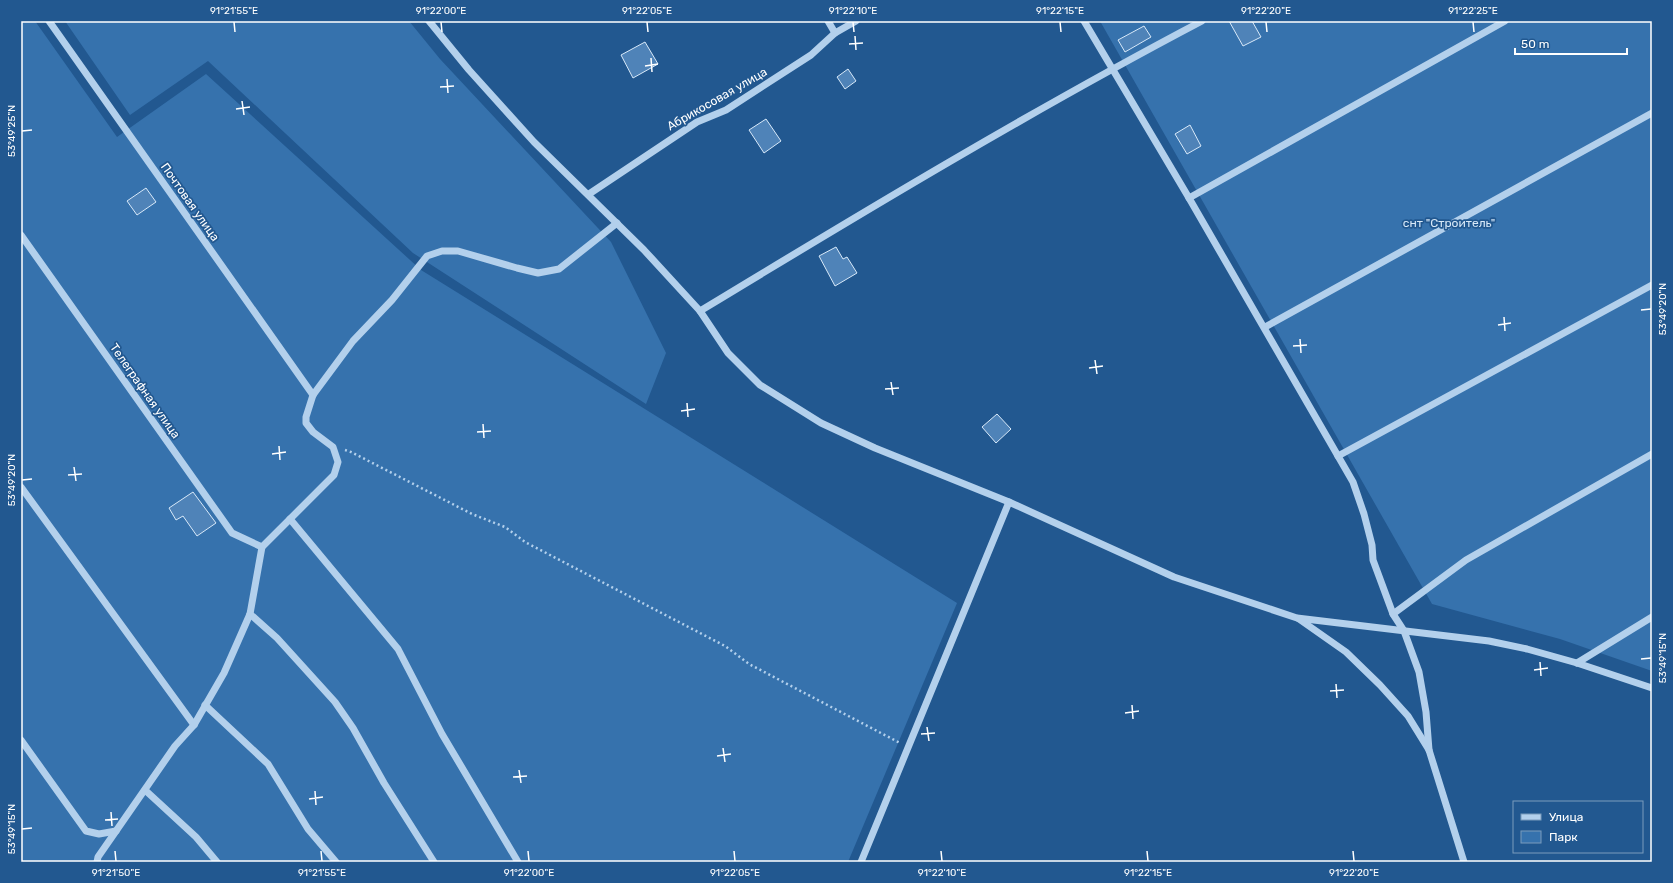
<svg xmlns="http://www.w3.org/2000/svg" width="1673" height="883" font-family="Rubik,sans-serif">
  <style>
    .green { fill: #3672ad }
    .building { fill: #4f83b8; stroke: #d8e9f9 }
    .lines { fill: none; stroke-linecap: round; stroke-linejoin: round }
    .path { stroke: #b3d0ec; stroke-width: 2.5; stroke-dasharray: 2 3; stroke-linecap: butt }
    .minor { stroke: #b3d0ec; stroke-width: 7 }
    .ticks { fill: none; stroke: #fff; stroke-width: 1.5 }
    .labels { text-anchor: middle; stroke-width: 3.5; stroke-linejoin: round; paint-order: stroke }
    .street-label { font-size: 12px; fill: #fff; stroke: #225890 }
    .park-label { font-size: 12px; fill: #d8e9f9; stroke: #225890 }
    .neatline { fill: none; stroke: #fff; stroke-width: 1.5 }
    .ticks-label { font-size: 10px; text-anchor: middle; fill: #fff }
  </style>
  <rect width="100%" height="100%" fill="#225890"/>
  <g class="green">
    <polygon points="21,21 35,21 117,137 206,74 421,270 957,603 848,862 21,862"/>
    <polygon points="65,21 409,21 440,59 611,242 666,353 646,404 413,253 208,61 130,115"/>
    <polygon points="1100,21 1652,21 1652,671 1560,639 1432,604"/>
  </g>
  <g class="building">
    <polygon points="1229,21 1252,21 1261,37 1243,46"/>
    <polygon points="1144,26 1151,37 1125,52 1118,40"/>
    <polygon points="645,42 658,64 633,78 621,55"/>
    <polygon points="848,69 856,81 845,89 837,77"/>
    <polygon points="766,119 781,141 764,153 749,130"/>
    <polygon points="1190,125 1201,146 1187,154 1175,134"/>
    <polygon points="146,188 156,202 137,215 127,201"/>
    <polygon points="836,247 843,259 847,257 857,273 835,286 819,256"/>
    <polygon points="997,414 1011,429 996,443 982,427"/>
    <polygon points="193,492 216,523 197,536 183,516 176,520 169,508"/>
  </g>
  <g class="lines">
    <polyline class="path" points="345,450 351,452 472,514 505,527 525,542 725,646 749,664 900,743"/>
    <g class="minor">
      <polyline points="49,21 313,395"/>
      <polyline points="429,21 469,70 534,142 644,250 700,311 728,353 760,385 821,423 875,448 1009,502 1174,577 1297,618 1489,641 1527,649 1577,663 1652,688"/>
      <polyline points="828,21 835,33"/>
      <polyline points="1084,21 1189,198 1353,482 1364,514 1372,545 1373,560 1393,614 1404,631 1419,672 1426,712 1429,750"/>
      <polyline points="589,194 697,122 726,110 811,55 835,33 856,21"/>
      <polyline points="1189,198 1505,21"/>
      <polyline points="21,235 232,533 262,547"/>
      <path d="M700,311C865,211 1031,111 1202,21"/>
      <polyline points="1265,327 1652,113"/>
      <polyline points="1338,456 1652,285"/>
      <polyline points="21,487 194,725"/>
      <polyline points="290,519 398,649 442,734 518,862"/>
      <polyline points="250,614 277,638 335,702 353,728 384,783 434,862"/>
      <polyline points="1393,614 1466,560 1652,454"/>
      <polyline points="1299,619 1346,652 1380,685 1408,716 1429,750 1464,862"/>
      <polyline points="1577,663 1652,617"/>
      <polyline points="205,705 268,764 308,829 336,862"/>
      <polyline points="21,740 86,831 99,834 116,831"/>
      <polyline points="145,790 196,837 217,862"/>
      <polyline points="97,862 98,857 175,746 194,725 224,673 250,614 262,547 334,475 338,462 333,447 313,432 306,423 306,417 313,395 353,341 392,300 427,256 442,251 458,251 517,268 538,273 559,269 617,223"/>
      <polyline points="861,862 1009,502"/>
    </g>
  </g>
  <path class="ticks" d="M234,22L235,32M441,22L442,32M647,22L648,32M853,22L854,32M1060,22L1061,32M1266,22L1267,32M1473,22L1474,32M855,36L856,50M849,44L863,43M651,58L652,72M645,66L658,64M447,79L448,93M440,87L454,86M242,101L244,115M236,109L250,107M22,131L32,130M1641,310L1651,309M1504,317L1505,331M1498,325L1511,323M1300,339L1301,353M1293,346L1307,345M1095,360L1097,374M1089,368L1103,366M891,382L893,395M885,389L899,388M687,403L688,417M681,411L695,409M483,424L484,438M477,432L491,431M279,446L280,460M272,454L286,452M74,467L76,481M68,475L82,474M22,480L32,479M1641,659L1651,658M1540,662L1541,676M1534,670L1548,668M1336,684L1337,698M1330,691L1344,690M1132,705L1133,719M1125,713L1139,711M927,727L929,741M921,734L935,733M723,748L725,762M717,756L731,754M519,770L521,783M513,777L527,776M315,791L316,805M309,799L323,797M111,812L112,826M105,820L118,819M22,829L32,828M115,851L116,861M321,851L322,861M528,851L529,861M734,851L735,861M941,851L942,861M1147,851L1148,861M1353,851L1354,861"/>
  <g class="labels">
    <g class="street-label">
      <text transform="translate(717 99) rotate(-30)" y="4">Абрикосовая улица</text>
      <text transform="translate(190 202) rotate(55)" y="4">Почтовая улица</text>
      <text transform="translate(145 391) rotate(55)" y="4">Телеграфная улица</text>
    </g>
    <g class="park-label">
      <text x="1449" y="227">снт "Строитель"</text>
    </g>
  </g>
  <rect width="1673" height="883" fill="none" stroke="#225890" stroke-width="44"/>
  <rect x="1513" y="801" width="130" height="52" fill="#225890" stroke="#7a9bbc"/>
  <rect x="1521" y="814" width="20" height="6" fill="#b3d0ec" stroke="#7a9bbc"/>
  <text x="1549" y="821" font-size="12" fill="#ffffff">Улица</text>
  <rect x="1521" y="831" width="20" height="12" fill="#3672ad" stroke="#7a9bbc"/>
  <text x="1549" y="841" font-size="12" fill="#ffffff">Парк</text>
  <path d="M1515 48v6h112v-6" fill="none" stroke="#ffffff" stroke-width="2"/>
  <text x="1521" y="48" font-size="12" fill="#ffffff" stroke="#225890" stroke-width="3" paint-order="stroke">50 m</text>
  <rect x="22" y="22" width="1629" height="839" class="neatline"/>
  <g class="ticks-label">
    <text x="234" y="14">91°21'55"E</text>
    <text x="441" y="14">91°22'00"E</text>
    <text x="647" y="14">91°22'05"E</text>
    <text x="853" y="14">91°22'10"E</text>
    <text x="1060" y="14">91°22'15"E</text>
    <text x="1266" y="14">91°22'20"E</text>
    <text x="1473" y="14">91°22'25"E</text>
    <text transform="translate(11 131) rotate(-90)" y="4">53°49'25"N</text>
    <text transform="translate(1662 309) rotate(-90)" y="4">53°49'20"N</text>
    <text transform="translate(11 480) rotate(-90)" y="4">53°49'20"N</text>
    <text transform="translate(1662 658) rotate(-90)" y="4">53°49'15"N</text>
    <text transform="translate(11 829) rotate(-90)" y="4">53°49'15"N</text>
    <text x="116" y="876">91°21'50"E</text>
    <text x="322" y="876">91°21'55"E</text>
    <text x="529" y="876">91°22'00"E</text>
    <text x="735" y="876">91°22'05"E</text>
    <text x="942" y="876">91°22'10"E</text>
    <text x="1148" y="876">91°22'15"E</text>
    <text x="1354" y="876">91°22'20"E</text>
  </g>
</svg>
